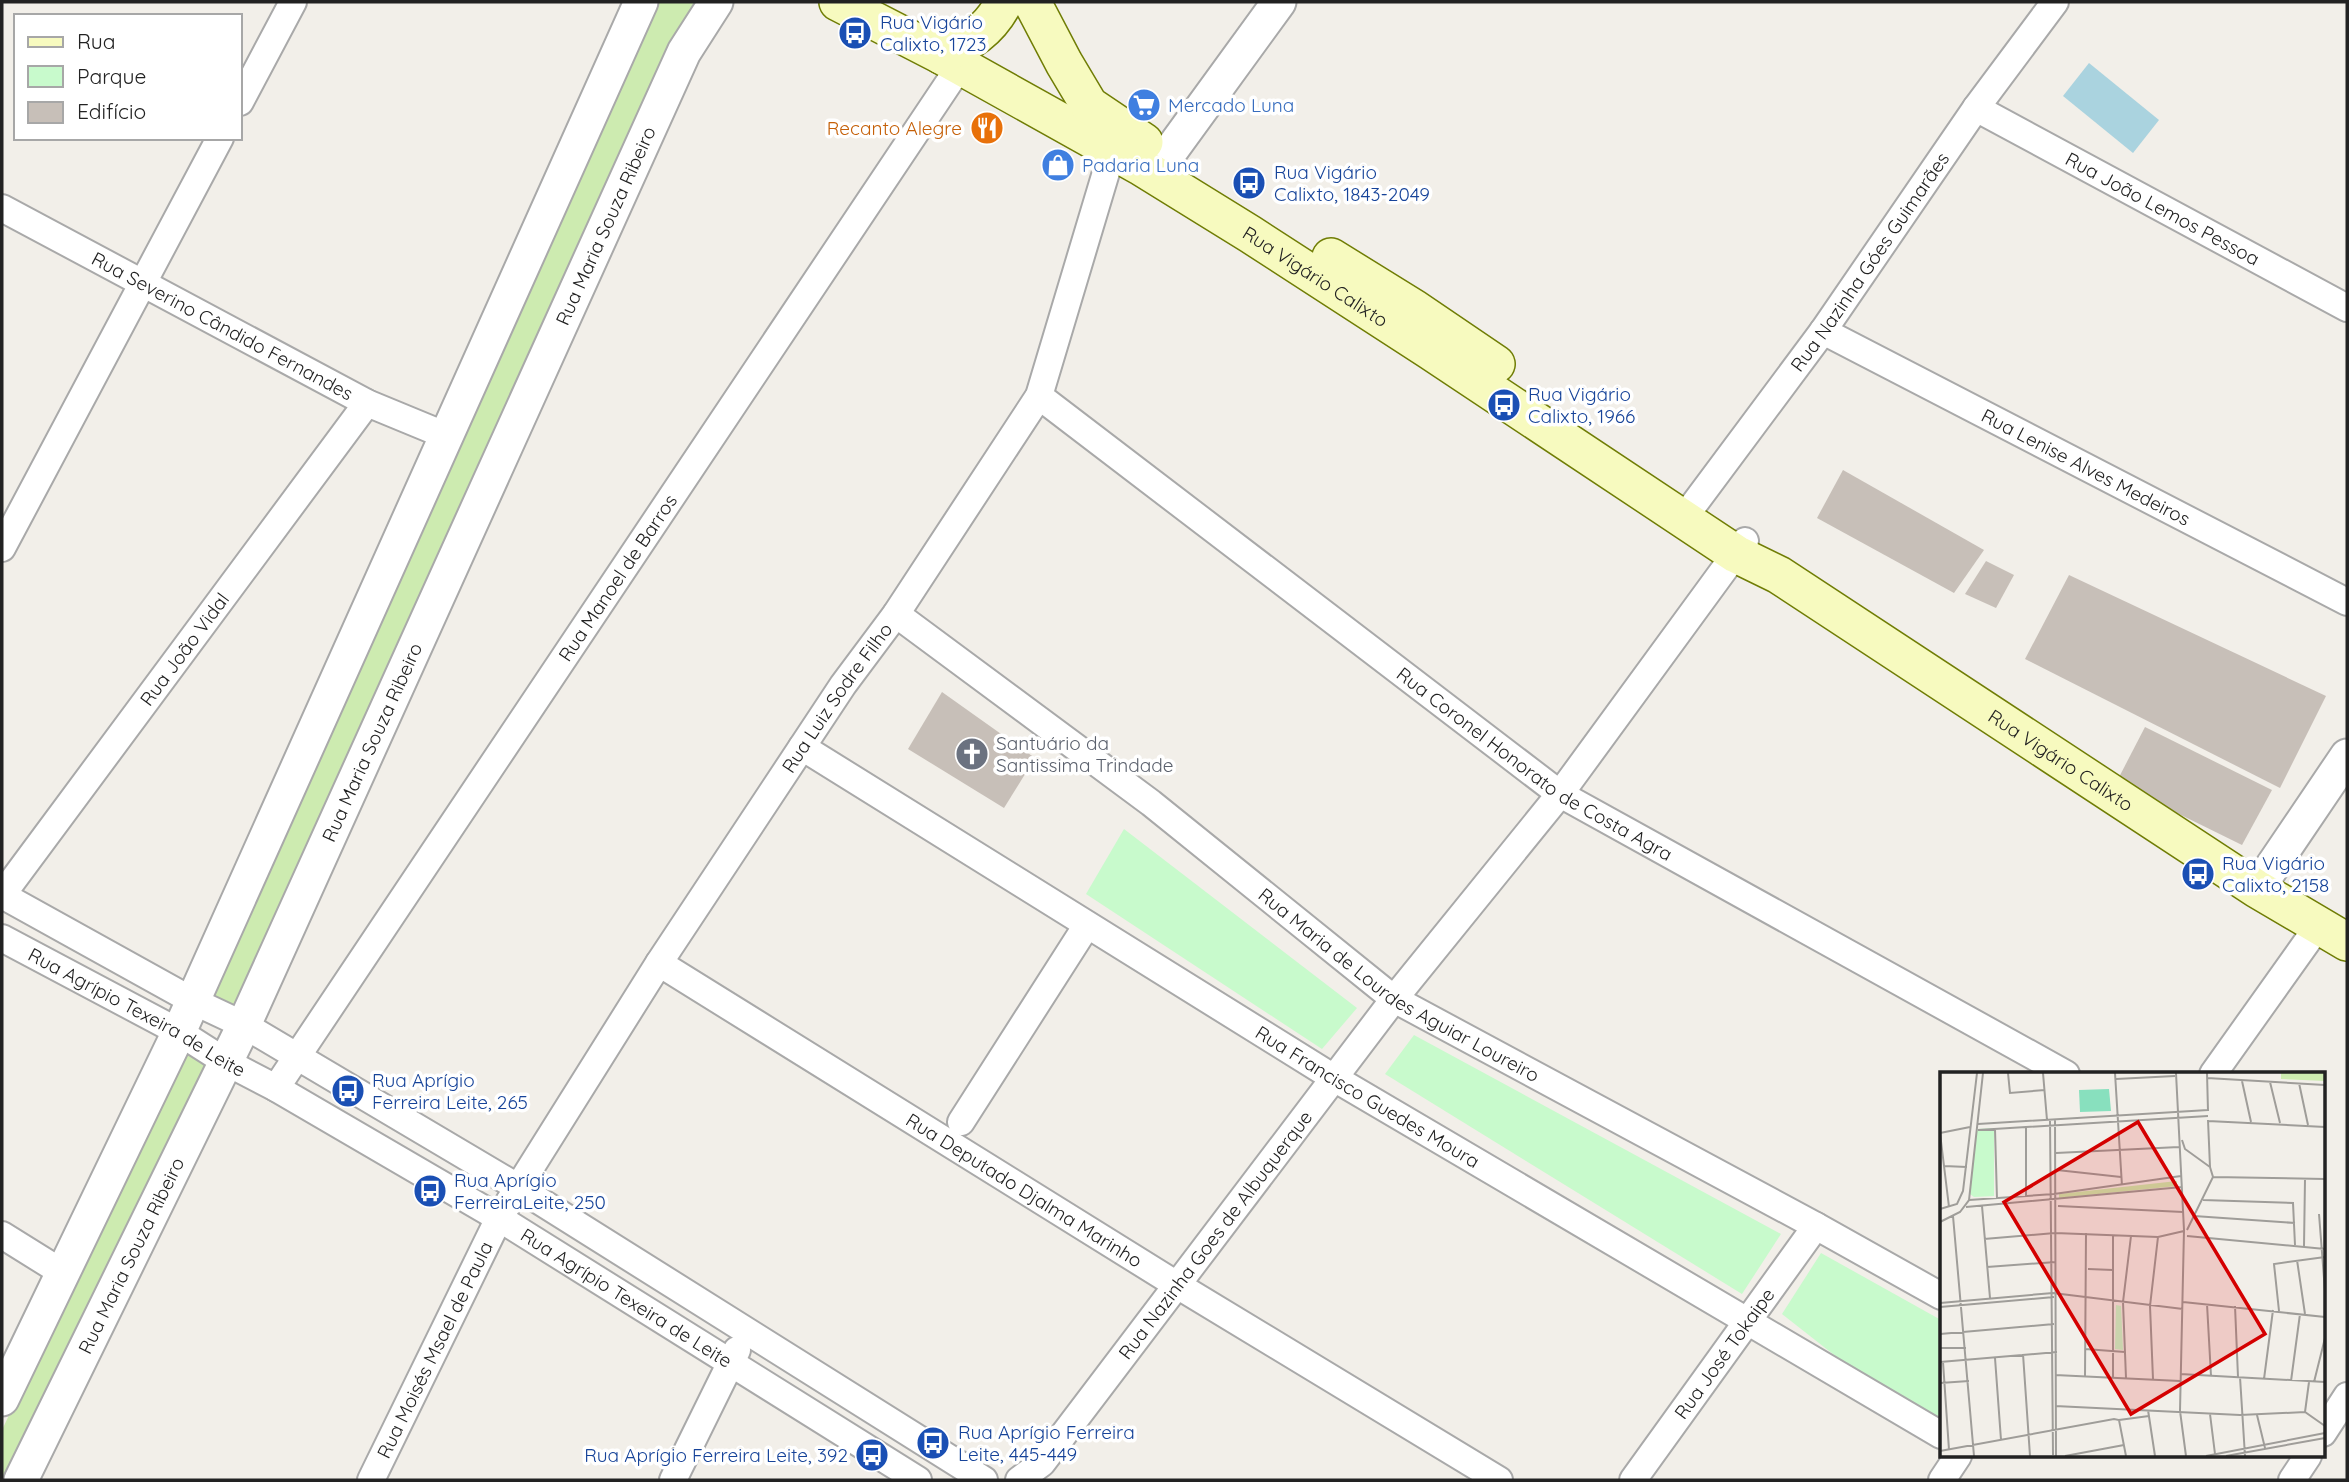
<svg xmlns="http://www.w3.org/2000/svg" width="2349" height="1482" font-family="Quicksand,sans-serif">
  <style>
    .grass { fill: #cdebb0 }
    .park { fill: #c8facc }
    .water { fill: #aad3df }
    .building { fill: #c7bfb8 }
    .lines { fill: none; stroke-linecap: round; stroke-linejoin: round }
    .minor-casing { stroke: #a9a9a9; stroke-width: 30 }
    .tertiary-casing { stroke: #a9a9a9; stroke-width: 37 }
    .secondary-casing { stroke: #707d05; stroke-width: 40 }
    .minor { stroke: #fff; stroke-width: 26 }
    .tertiary { stroke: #fff; stroke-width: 33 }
    .secondary { stroke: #f7fabf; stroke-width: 37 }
    .labels { text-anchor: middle; stroke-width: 7; stroke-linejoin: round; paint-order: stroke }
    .transit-label { font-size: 19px; fill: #164399; stroke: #fff; text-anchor: start }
    .shop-label { font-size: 19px; fill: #366cbe; stroke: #fff; text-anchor: start }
    .food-label { font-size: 19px; fill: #c56008; stroke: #fff; text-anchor: end }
    .street-label { font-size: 19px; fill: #222; stroke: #fff }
    .worship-label { font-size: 19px; fill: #5b616d; stroke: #fff; text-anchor: start }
    .inset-road { fill: none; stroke: #9f9d99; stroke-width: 2 }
    .view { fill: #d40000; fill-opacity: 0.15; stroke: #d40000; stroke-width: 3.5 }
    .inset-edge { fill: none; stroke: #222; stroke-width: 3.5 }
  </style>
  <rect width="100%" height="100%" fill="#f2efe9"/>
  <g class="grass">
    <polygon points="655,2 707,2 240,1011 206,997"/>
    <polygon points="183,1045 214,1066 9,1480 2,1480 2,1430"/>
  </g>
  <g class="park">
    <polygon points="1124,829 1357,1008 1322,1049 1086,894"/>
    <polygon points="1414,1035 1781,1234 1742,1294 1385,1074"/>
    <polygon points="1821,1253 1941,1320 1941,1424 1852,1369 1782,1314"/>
  </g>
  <polygon class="water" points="2089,63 2159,120 2133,153 2063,96"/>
  <g class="building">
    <polygon points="1843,470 1984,550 1954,593 1817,518"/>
    <polygon points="1986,561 2014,575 1996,608 1965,594"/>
    <polygon points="2069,575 2326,696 2280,788 2025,659"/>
    <polygon points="942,692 1035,758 1004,808 908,749"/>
    <polygon points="2145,727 2272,790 2242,845 2116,783"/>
  </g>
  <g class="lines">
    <defs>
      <g id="minor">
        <polyline points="240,102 293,2"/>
        <path id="s1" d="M1976,108L2347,308"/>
        <path id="s2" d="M2,208L367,403L447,436"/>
        <path id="s3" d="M1823,331L2347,602"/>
        <path id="s4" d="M1039,396L1560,794L2066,1074"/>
        <path id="s5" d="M1683,519L1823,331L1976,108L2055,2"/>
        <polyline points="2,548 220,138"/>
        <path id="s6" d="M896,614L1151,803L1394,999L1816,1226L1941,1296"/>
        <path id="s7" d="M802,747L1334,1078L1941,1435"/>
        <polyline points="2,895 193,1001 244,1025 519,1188 984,1480"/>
        <path id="s8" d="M2,895L367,403"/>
        <path id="s9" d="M2,938L179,1032L226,1062L276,1088L499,1218L918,1480"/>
        <path id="s10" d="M659,963L1177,1285L1499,1480"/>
        <polyline points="2213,1074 2319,925"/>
        <path id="s11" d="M276,1088L960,66"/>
        <polyline points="961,1122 1087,925"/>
        <polyline points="2,1235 63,1273"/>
        <polyline points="2323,1433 2347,1396"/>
        <path id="s12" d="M371,1480L499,1218L659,963L843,685L896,614L1039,396L1113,149"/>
        <polyline points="673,1480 737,1350"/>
        <path id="s13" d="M1019,1480L1042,1463L1394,999L1560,794L1745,541"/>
        <path id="s14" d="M1633,1480L1816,1226"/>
        <polyline points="1942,1480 1958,1456"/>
        <polyline points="2292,1480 2308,1456"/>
      </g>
      <g id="tertiary">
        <polyline points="1167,156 1279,2"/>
        <polyline points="2257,889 2347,756"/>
        <polyline points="2,1399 179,1032 641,2"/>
        <path id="s15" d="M21,1480L244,1025L684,52L716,2"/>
      </g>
      <g id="secondary">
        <path id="s16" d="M838,2L941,55L1140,166L1250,234L1429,350L1736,554L1779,575L2257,889L2347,942"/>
        <polyline points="1032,2 1064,63 1089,105 1144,142"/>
        <path d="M941,55C969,43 990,30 1004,2"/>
        <polyline points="1331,257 1415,309 1496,364"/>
      </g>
    </defs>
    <use href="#minor" class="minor-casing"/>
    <use href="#tertiary" class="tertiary-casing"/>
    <use href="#secondary" class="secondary-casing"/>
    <use href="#minor" class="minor"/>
    <use href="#tertiary" class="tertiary"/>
    <use href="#secondary" class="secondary"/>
  </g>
  <defs>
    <symbol id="bus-disc" viewBox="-11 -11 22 22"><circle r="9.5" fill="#1a4fb4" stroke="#fff"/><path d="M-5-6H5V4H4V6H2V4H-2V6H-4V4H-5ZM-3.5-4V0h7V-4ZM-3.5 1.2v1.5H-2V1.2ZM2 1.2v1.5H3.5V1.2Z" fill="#fff"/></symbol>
    <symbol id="supermarket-disc" viewBox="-11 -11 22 22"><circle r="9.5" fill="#3f7fe0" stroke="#fff"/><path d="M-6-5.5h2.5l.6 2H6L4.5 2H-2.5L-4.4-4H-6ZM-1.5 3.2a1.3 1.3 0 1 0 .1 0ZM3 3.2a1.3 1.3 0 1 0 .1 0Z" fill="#fff"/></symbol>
    <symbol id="restaurant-disc" viewBox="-11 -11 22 22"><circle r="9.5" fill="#e8710a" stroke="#fff"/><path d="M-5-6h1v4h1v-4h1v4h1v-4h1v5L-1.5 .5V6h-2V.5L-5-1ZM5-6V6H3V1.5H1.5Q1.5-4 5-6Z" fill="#fff"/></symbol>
    <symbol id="shop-disc" viewBox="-11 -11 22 22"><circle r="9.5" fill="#3f7fe0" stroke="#fff"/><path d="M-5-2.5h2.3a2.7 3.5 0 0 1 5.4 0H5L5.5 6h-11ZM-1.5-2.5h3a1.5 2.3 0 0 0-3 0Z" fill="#fff"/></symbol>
    <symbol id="church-disc" viewBox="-11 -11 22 22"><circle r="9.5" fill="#6b7280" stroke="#fff"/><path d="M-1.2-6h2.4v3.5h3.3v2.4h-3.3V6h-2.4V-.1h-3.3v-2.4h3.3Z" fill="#fff"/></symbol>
  </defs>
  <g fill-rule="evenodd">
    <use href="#bus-disc" x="836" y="14" width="38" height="38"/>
    <use href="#supermarket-disc" x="1125" y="86" width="38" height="38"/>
    <use href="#restaurant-disc" x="968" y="109" width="38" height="38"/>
    <use href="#shop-disc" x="1039" y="146" width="38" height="38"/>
    <use href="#bus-disc" x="1230" y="164" width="38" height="38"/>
    <use href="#bus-disc" x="1485" y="386" width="38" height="38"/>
    <use href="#church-disc" x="953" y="735" width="38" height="38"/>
    <use href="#bus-disc" x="2179" y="855" width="38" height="38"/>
    <use href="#bus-disc" x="329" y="1072" width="38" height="38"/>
    <use href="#bus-disc" x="411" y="1172" width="38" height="38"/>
    <use href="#bus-disc" x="914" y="1424" width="38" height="38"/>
    <use href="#bus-disc" x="853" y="1436" width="38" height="38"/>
  </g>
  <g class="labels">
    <g class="transit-label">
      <text x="880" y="29">Rua Vigário<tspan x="880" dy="22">Calixto, 1723</tspan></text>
      <text x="1274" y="179">Rua Vigário<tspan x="1274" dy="22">Calixto, 1843-2049</tspan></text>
      <text x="1528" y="401">Rua Vigário<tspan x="1528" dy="22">Calixto, 1966</tspan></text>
      <text x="2222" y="870">Rua Vigário<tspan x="2222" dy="22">Calixto, 2158</tspan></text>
      <text x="372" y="1087">Rua Aprígio<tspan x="372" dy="22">Ferreira Leite, 265</tspan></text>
      <text x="454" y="1187">Rua Aprígio<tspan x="454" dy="22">FerreiraLeite, 250</tspan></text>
      <text x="958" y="1439">Rua Aprígio Ferreira<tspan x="958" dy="22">Leite, 445-449</tspan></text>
      <text x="848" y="1462" text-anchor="end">Rua Aprígio Ferreira Leite, 392</text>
    </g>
    <g class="shop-label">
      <text x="1168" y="112">Mercado Luna</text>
      <text x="1082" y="172">Padaria Luna</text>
    </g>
    <g class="food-label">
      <text x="962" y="135">Recanto Alegre</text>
    </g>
    <g class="street-label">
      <text dy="7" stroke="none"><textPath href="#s1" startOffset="212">Rua João Lemos Pessoa</textPath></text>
      <text dy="7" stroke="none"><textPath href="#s15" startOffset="1384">Rua Maria Souza Ribeiro</textPath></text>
      <text dy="7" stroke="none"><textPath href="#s5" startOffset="318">Rua Nazinha Góes Guimarães</textPath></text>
      <text dy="7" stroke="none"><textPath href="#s16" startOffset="551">Rua Vigário Calixto</textPath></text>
      <text dy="7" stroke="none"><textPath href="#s2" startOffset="250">Rua Severino Cândido Fernandes</textPath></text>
      <text dy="7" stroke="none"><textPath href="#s3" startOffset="296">Rua Lenise Alves Medeiros</textPath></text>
      <text dy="7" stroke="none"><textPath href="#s11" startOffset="614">Rua Manoel de Barros</textPath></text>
      <text dy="7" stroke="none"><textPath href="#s8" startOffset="306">Rua João Vidal</textPath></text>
      <text dy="7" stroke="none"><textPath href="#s12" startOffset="912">Rua Luiz Sodre Filho</textPath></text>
      <text dy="7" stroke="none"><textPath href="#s15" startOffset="817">Rua Maria Souza Ribeiro</textPath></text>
      <text dy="7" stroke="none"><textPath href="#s16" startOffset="1440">Rua Vigário Calixto</textPath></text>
      <text dy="7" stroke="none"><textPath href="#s4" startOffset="618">Rua Coronel Honorato de Costa Agra</textPath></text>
      <text dy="7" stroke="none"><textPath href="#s6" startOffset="626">Rua Maria de Lourdes Aguiar Loureiro</textPath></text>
      <text dy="7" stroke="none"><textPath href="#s9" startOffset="154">Rua Agrípio Texeira de Leite</textPath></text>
      <text dy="7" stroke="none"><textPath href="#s7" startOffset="665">Rua Francisco Guedes Moura</textPath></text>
      <text dy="7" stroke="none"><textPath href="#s10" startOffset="430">Rua Deputado Djalma Marinho</textPath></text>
      <text dy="7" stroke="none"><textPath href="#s13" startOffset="315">Rua Nazinha Goes de Albuquerque</textPath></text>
      <text dy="7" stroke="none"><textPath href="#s15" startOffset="250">Rua Maria Souza Ribeiro</textPath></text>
      <text dy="7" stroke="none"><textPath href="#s9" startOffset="721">Rua Agrípio Texeira de Leite</textPath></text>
      <text dy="7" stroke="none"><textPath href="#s12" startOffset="145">Rua Moisés Msael de Paula</textPath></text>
      <text dy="7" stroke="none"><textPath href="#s14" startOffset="156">Rua José Tokaipe</textPath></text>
    </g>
    <g class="worship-label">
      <text x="996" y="750">Santuário da<tspan x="996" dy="22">Santissima Trindade</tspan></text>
    </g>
  </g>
  <g transform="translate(1940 1072)">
    <rect width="385" height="385" fill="#f2efe9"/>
    <path d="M341,1H385V9L341,7ZM237,109V114L119,126V122Z" fill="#cdebb0"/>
    <path d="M54,56V124L34,125L30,122L37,57ZM176,233L181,234L183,278L175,277Z" fill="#c8facc"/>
    <path d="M169,17L171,39L140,40L139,18Z" fill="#88e0be"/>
    <path class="inset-road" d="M68,1L70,21L105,18M103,1L107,48M175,1L182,114M236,1L244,158L240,339L246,384M267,1L268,39M267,6L385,13M176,7L235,4M302,9L311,50M330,10L340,51M359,11L368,53M115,47L116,384M110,48L113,383M268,48L270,95M268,49L385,55M38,52L268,38M55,57L57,127M38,58L268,44M0,61L30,55M0,61L9,135M242,68L245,77L270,95L273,105L247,158M116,81L239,75M4,94L27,95M117,98L181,105M273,105L385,107M86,124V55M29,128L114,122L241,104M263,128L353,131L355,173M42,134L50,226M118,134L243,140M26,135L242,115M0,137L17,132L23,119L37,1M379,142L385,219M13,144L34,384M254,144L355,151M0,150L20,140L29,128L43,1M247,164L385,177M44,167L115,161L218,165L244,159M364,174L365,107M357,188L365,242M47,195L116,190M148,197L173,198M243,230L385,245M0,231L113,221L243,237M267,232L271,304M295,234L298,305M0,235L114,225M339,239L334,192L385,185M0,262L114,252M0,276H26M145,277L185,280M83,282L90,384M55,286L61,368M0,290L117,280M3,290L9,378M240,302L385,310M115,303L240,309M145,305L146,161M300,305L305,384M173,306V163M186,306L183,230L191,164M213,307L210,234L218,165M324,307L333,238M351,309L360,242M374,310L385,266M0,311L29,309M115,334L300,343L365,340L385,354M208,338L215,384M365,340L369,310M270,342L275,382M317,343L325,376M179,348L209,344M0,379L174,347L179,348L186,384M125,384L184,373M266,384L385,361M286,384L385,366"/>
    <path class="view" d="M198,50L325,262L191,342L64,130Z"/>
    <rect width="385" height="385" class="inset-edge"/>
  </g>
  <rect width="2349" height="1482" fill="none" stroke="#222222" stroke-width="7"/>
  <rect x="14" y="14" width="228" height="126" fill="#ffffff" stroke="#a7a7a7" stroke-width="2"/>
  <rect x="28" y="37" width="35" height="10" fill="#f7fabf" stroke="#a7a7a7" stroke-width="2"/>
  <text x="77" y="49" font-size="21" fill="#222222">Rua</text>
  <rect x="28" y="66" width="35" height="21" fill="#c8facc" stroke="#a7a7a7" stroke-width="2"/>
  <text x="77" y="84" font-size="21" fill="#222222">Parque</text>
  <rect x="28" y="102" width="35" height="21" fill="#c7bfb8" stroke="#a7a7a7" stroke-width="2"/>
  <text x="77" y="119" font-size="21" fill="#222222">Edifício</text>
</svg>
